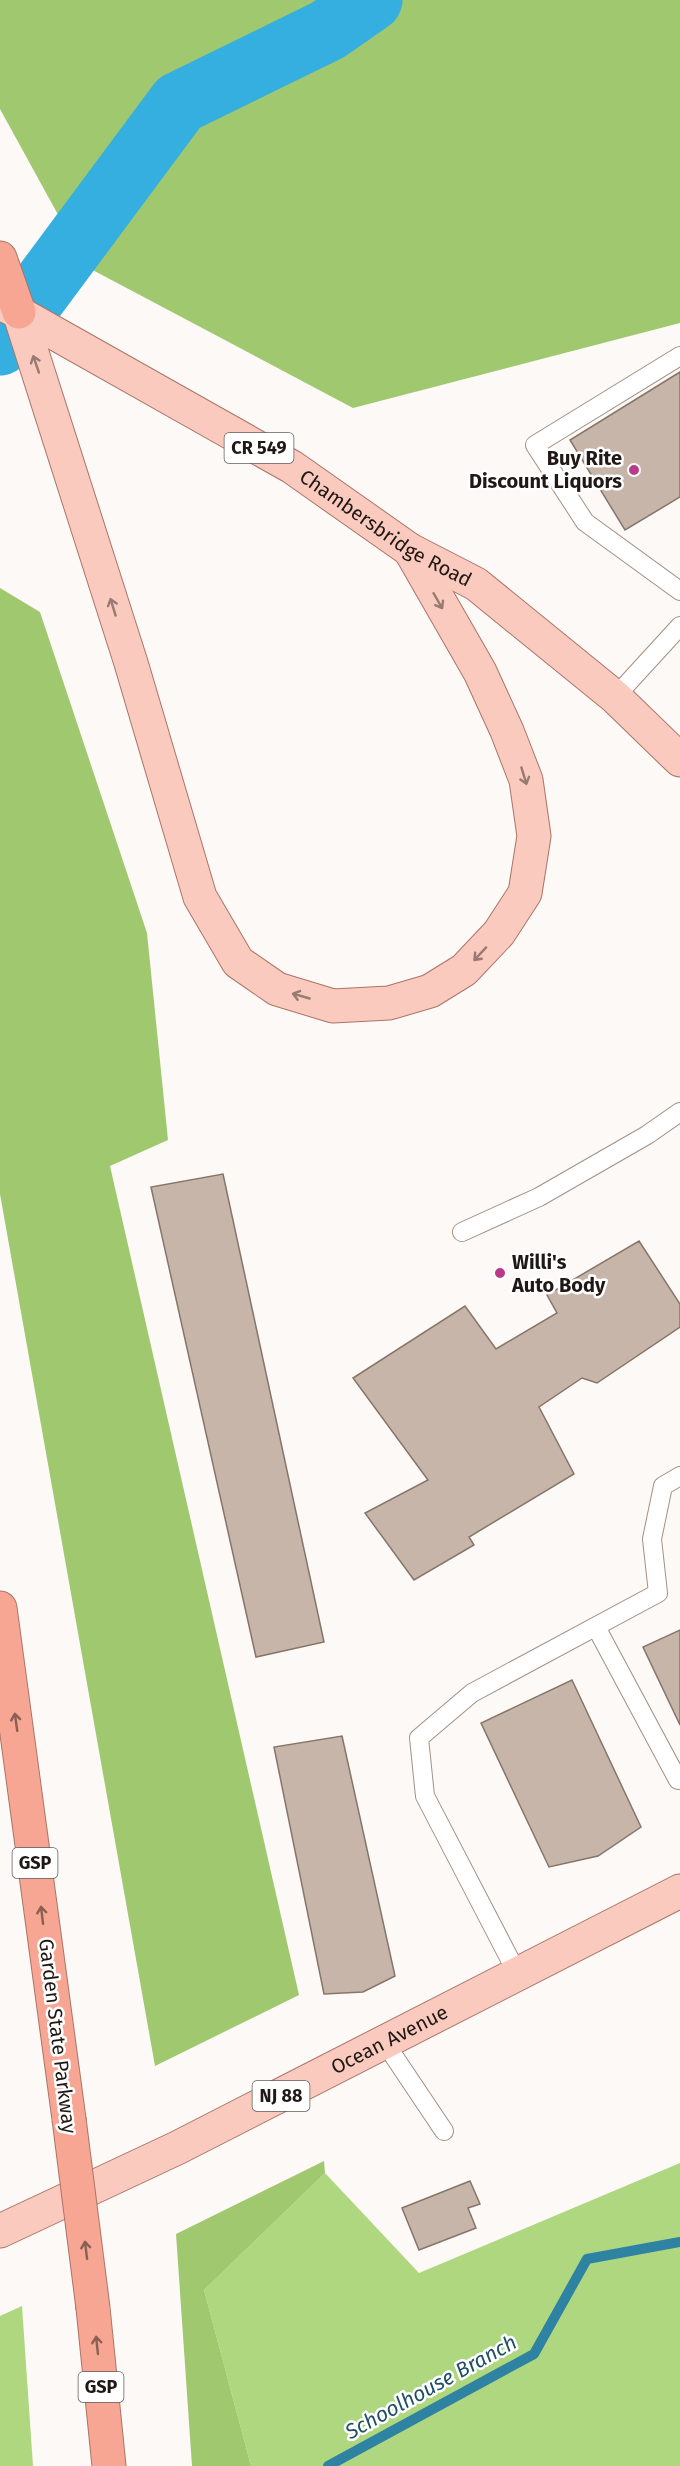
<svg xmlns="http://www.w3.org/2000/svg" width="680" height="2466" font-family="'Fira Sans',sans-serif">
  <style>
    .green { fill: #aed77f }
    .forest { fill: #a0c86f }
    .lines { fill: none; stroke-linecap: round; stroke-linejoin: round }
    .stream { stroke: #2e82a2; stroke-width: 10 }
    .river { stroke: #34afdf; stroke-width: 63 }
    .building { fill: #c8b5a9; stroke: #867569; stroke-width: 1.5 }
    .service-casing { stroke: #a29083; stroke-width: 20 }
    .primary-casing { stroke: #ab7467; stroke-width: 35 }
    .motorway-casing { stroke: #ab7467; stroke-width: 35 }
    .service { stroke: #fff; stroke-width: 18 }
    .primary { stroke: #facabe; stroke-width: 33 }
    .motorway { stroke: #f6a693; stroke-width: 33 }
    .motorway-bridge-casing { stroke: #ab7467; stroke-width: 35; stroke-linecap: butt }
    .motorway-bridge { stroke: #f6a693; stroke-width: 33 }
    .oneway { stroke: #977a72 }
    .oneway2 { stroke: #8a5f54 }
    .poi-dot { fill: #b83a88; stroke: #fff; stroke-width: 2 }
    .labels { text-anchor: middle; stroke-width: 5; stroke-linejoin: round; paint-order: stroke }
    .shield { fill: #fff; stroke: #625d5a; stroke-width: 1.5 }
    .shield-label { font-size: 18px; font-weight: bold; fill: #1f1814 }
    .poi-label { font-size: 20px; font-weight: bold; fill: #1f1814; stroke: #fff; text-anchor: end }
    .street-label { font-size: 20px; fill: #1f1814; stroke: #fff }
    .water-label { font-size: 21px; font-style: italic; fill: #1f4f64; stroke: #fff }
  </style>
  <rect width="100%" height="100%" fill="#fcf9f6"/>
  <g class="green">
    <polygon points="680,2163 680,2466 251,2466 204,2290 325,2173 419,2273"/>
    <polygon points="22,2306 33,2466 0,2466 0,2316"/>
  </g>
  <g class="forest">
    <polygon points="0,0 680,0 680,323 353,408 53,249 67,231 0,109"/>
    <polygon points="0,588 40,612 147,933 168,1140 110,1166 299,1995 155,2066 0,1194"/>
    <polygon points="324,2161 325,2173 204,2290 251,2466 192,2466 176,2234"/>
  </g>
  <g class="lines">
    <polyline class="stream" points="328,2466 534,2354 587,2259 680,2242"/>
    <polyline class="river" points="0,344 179,103 328,30 371,0"/>
  </g>
  <g class="building">
    <polygon points="680,372 680,497 625,530 570,440"/>
    <polygon points="223,1174 324,1642 256,1657 151,1187"/>
    <polygon points="639,1241 680,1304 680,1327 597,1383 582,1378 539,1407 574,1474 469,1537 474,1545 414,1580 365,1513 428,1480 353,1378 465,1306 496,1349 557,1313 547,1295"/>
    <polygon points="680,1630 680,1725 643,1647"/>
    <polygon points="572,1680 641,1827 598,1856 549,1867 481,1723"/>
    <polygon points="342,1736 395,1976 363,1992 324,1994 274,1747"/>
    <polygon points="470,2181 480,2204 468,2208 476,2228 419,2250 402,2208"/>
  </g>
  <g class="lines">
    <defs>
      <g id="service">
        <polyline points="680,356 535,445 585,522 680,591"/>
        <polyline points="615,697 680,626"/>
        <polyline points="462,1232 539,1197 647,1135 680,1112"/>
        <polyline points="596,1627 678,1780"/>
        <polyline points="517,1973 425,1796 419,1738 472,1693 658,1593 652,1539 663,1486 680,1476"/>
        <polyline points="385,2043 444,2131"/>
      </g>
      <g id="primary">
        <path id="s1" d="M10,308L292,467L410,550L476,584L615,697L680,760"/>
        <polyline points="19,312 131,663 200,897 238,962 277,989 333,1006 389,1003 430,991 464,970 499,933 525,893 534,836 526,780 507,731 480,672 410,550"/>
        <path id="s2" d="M0,2231L177,2148L680,1891"/>
      </g>
      <g id="motorway">
        <polyline points="0,258 19,312"/>
        <polyline points="0,1608 69,2119"/>
        <polyline points="93,2308 109,2466"/>
      </g>
    </defs>
    <use href="#service" class="service-casing"/>
    <use href="#primary" class="primary-casing"/>
    <use href="#motorway" class="motorway-casing"/>
    <use href="#service" class="service"/>
    <use href="#primary" class="primary"/>
    <use href="#motorway" class="motorway"/>
    <defs>
      <polyline id="motorway-bridge" points="69,2119 93,2308"/>
    </defs>
    <use href="#motorway-bridge" class="motorway-bridge-casing"/>
    <use href="#motorway-bridge" class="motorway-bridge"/>
  </g>
  <defs><path id="oneway-shaft" d="M-6 0H5M1.5-3L5.5 0L1.5 3" fill="none" stroke-width="1.6" stroke-linecap="round" stroke-linejoin="round" transform="scale(1.5)"/></defs>
  <g class="oneway">
    <use href="#oneway-shaft" transform="translate(36 364) rotate(-109)"/>
    <use href="#oneway-shaft" transform="translate(438 601) rotate(60)"/>
    <use href="#oneway-shaft" transform="translate(113 607) rotate(-107)"/>
    <use href="#oneway-shaft" transform="translate(524 776) rotate(73)"/>
    <use href="#oneway-shaft" transform="translate(480 954) rotate(133)"/>
    <use href="#oneway-shaft" transform="translate(301 996) rotate(-164)"/>
  </g>
  <g class="oneway2">
    <use href="#oneway-shaft" transform="translate(16 1722) rotate(-98)"/>
    <use href="#oneway-shaft" transform="translate(42 1915) rotate(-97)"/>
    <use href="#oneway-shaft" transform="translate(86 2250) rotate(-97)"/>
    <use href="#oneway-shaft" transform="translate(97 2345) rotate(-96)"/>
  </g>
  <g class="poi-dot">
    <circle cx="634" cy="470" r="6"/>
    <circle cx="500" cy="1273" r="6"/>
  </g>
  <g class="labels">
    <g class="shield">
      <rect x="224.5" y="433" width="69" height="30" rx="4.5"/>
      <rect x="12.5" y="1848" width="45" height="30" rx="4.5"/>
      <rect x="252.5" y="2081" width="57" height="30" rx="4.5"/>
      <rect x="78.5" y="2372" width="45" height="30" rx="4.5"/>
    </g>
    <g class="shield-label">
      <text x="259" y="454">CR 549</text>
      <text x="35" y="1869">GSP</text>
      <text x="281" y="2102">NJ 88</text>
      <text x="101" y="2393">GSP</text>
    </g>
    <g class="poi-label">
      <text x="622" y="465">Buy Rite<tspan x="622" dy="23">Discount Liquors</tspan></text>
      <text x="512" y="1269" text-anchor="start">Willi's<tspan x="512" dy="23">Auto Body</tspan></text>
    </g>
    <g class="street-label">
      <text dy="7" stroke="none"><textPath href="#s1" startOffset="436">Chambersbridge Road</textPath></text>
      <text transform="translate(58 2036) rotate(83)" y="7">Garden State Parkway</text>
      <text dy="7" stroke="none"><textPath href="#s2" startOffset="434">Ocean Avenue</textPath></text>
    </g>
    <g class="water-label">
      <text transform="translate(431 2387) rotate(-29)" y="7">Schoolhouse Branch</text>
    </g>
  </g>
</svg>
